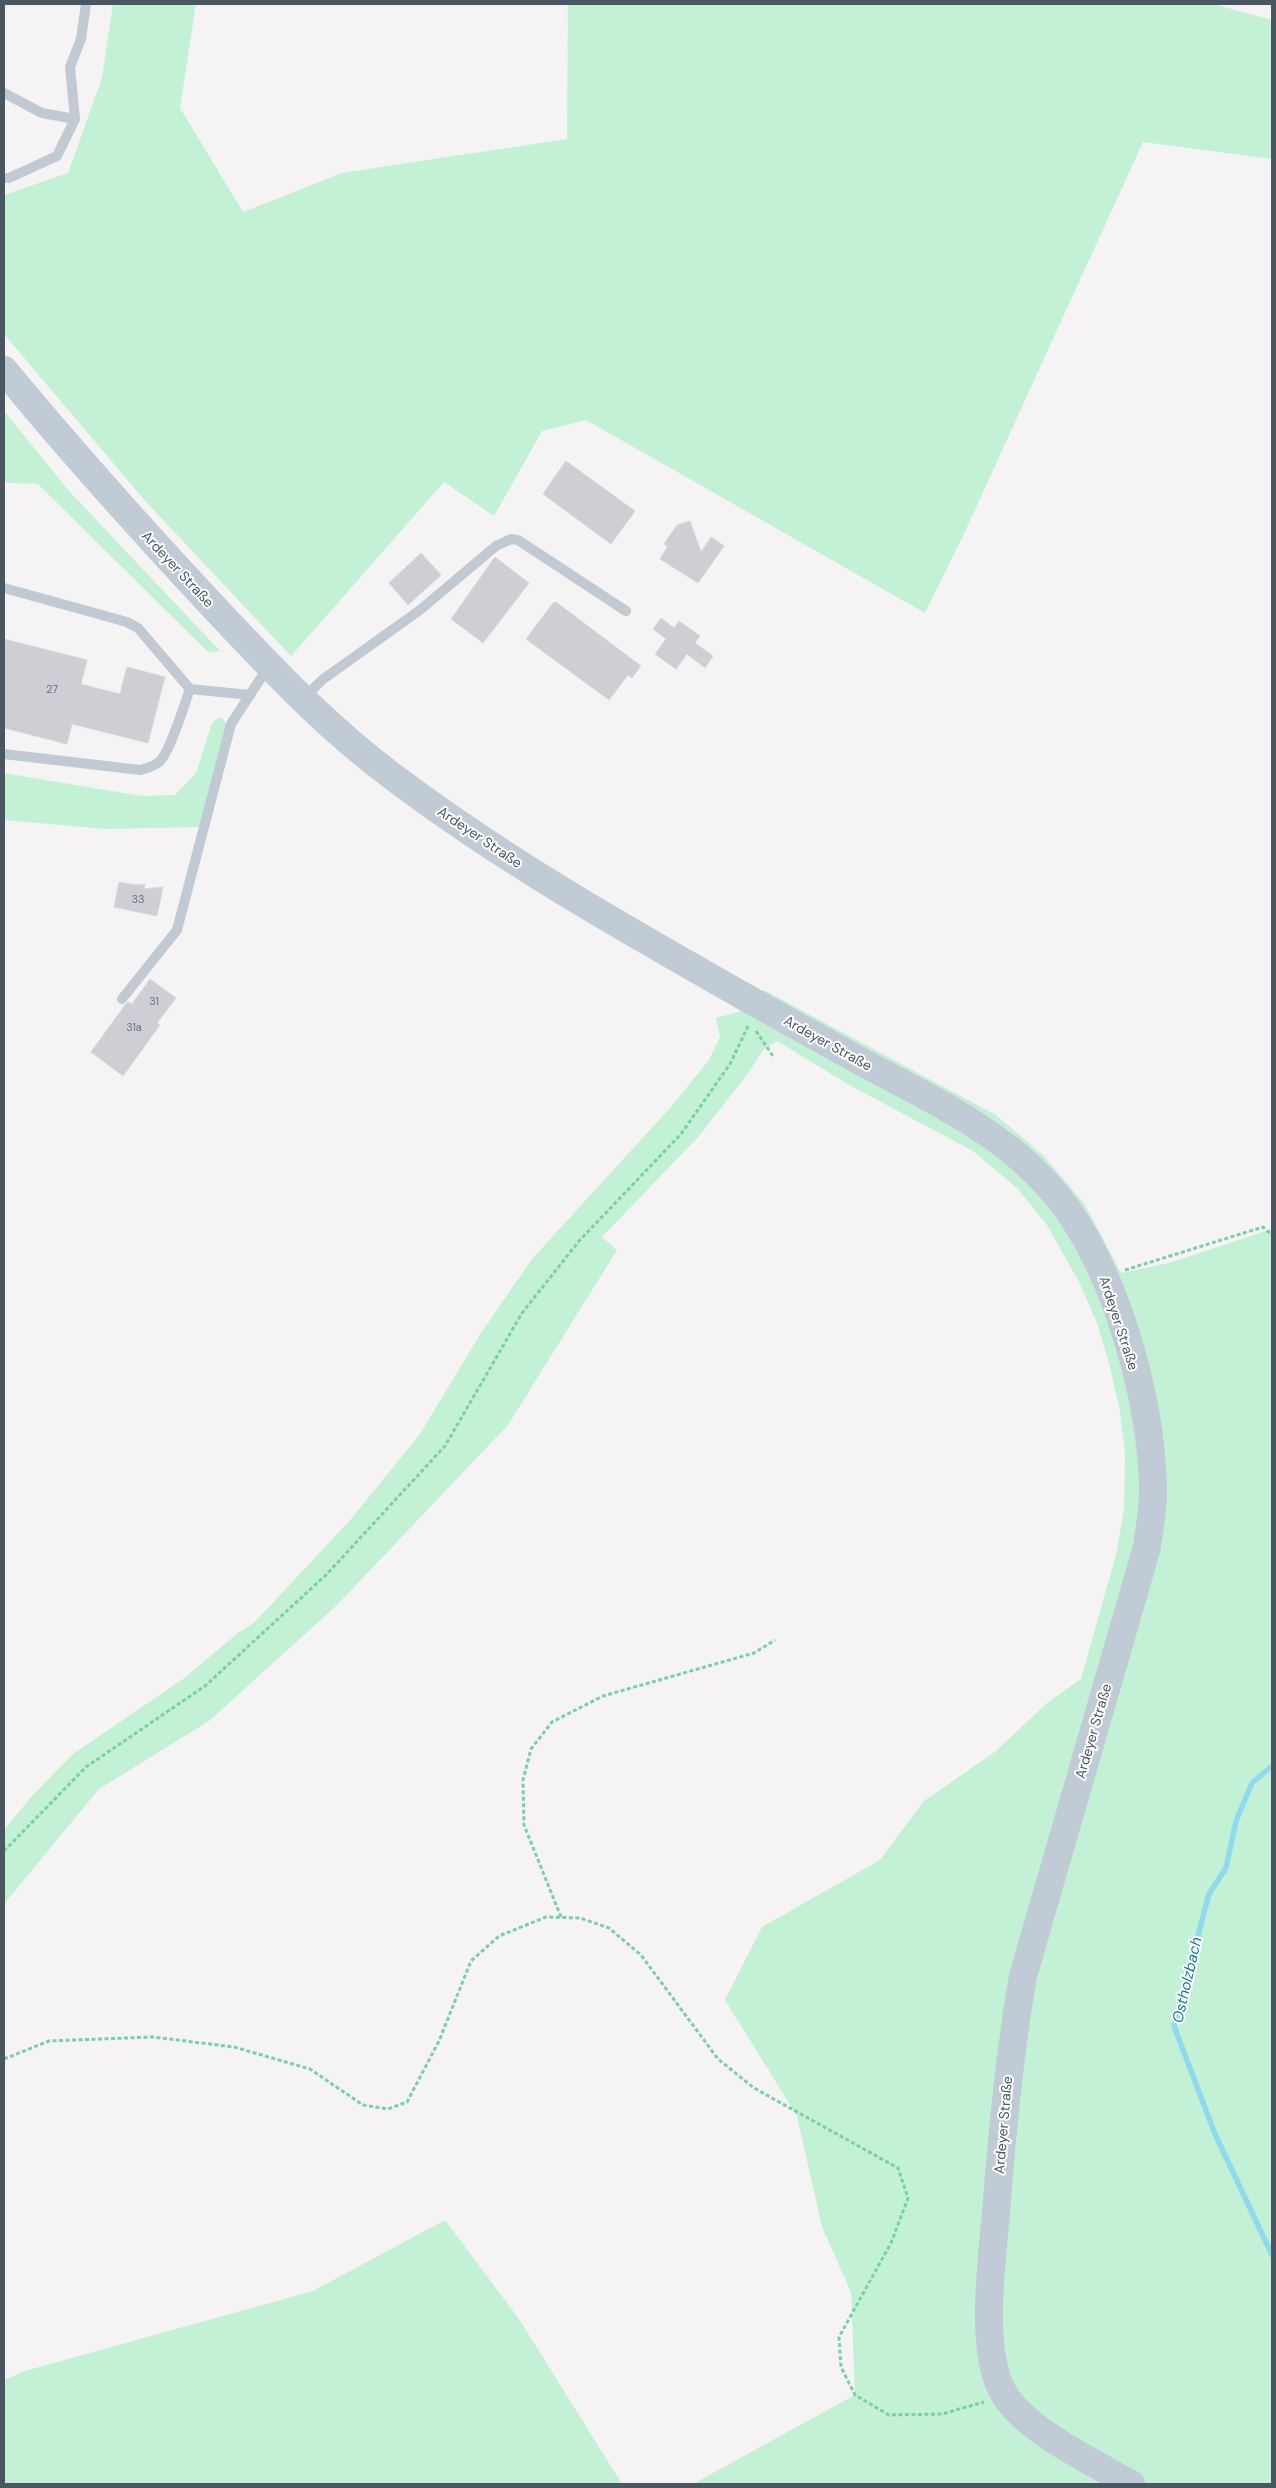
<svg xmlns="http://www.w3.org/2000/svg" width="1276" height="2488" font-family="'DM Sans',sans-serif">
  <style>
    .green { fill: #c3f1d5 }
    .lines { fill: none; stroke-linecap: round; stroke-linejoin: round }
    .stream { stroke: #90daee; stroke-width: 5.5 }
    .building { fill: #cdcfd5; stroke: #d7d9de }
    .path { stroke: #7ad0a6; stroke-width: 3; stroke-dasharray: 4 2.5; stroke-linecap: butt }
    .lane { stroke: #c1cad2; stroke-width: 10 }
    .secondary { stroke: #c1cbd6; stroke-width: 28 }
    .labels { text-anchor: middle; stroke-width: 4; stroke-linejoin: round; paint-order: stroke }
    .number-label { font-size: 11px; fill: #6b747e }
    .street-label { font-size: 14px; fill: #4a5661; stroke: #fff }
    .water-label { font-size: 15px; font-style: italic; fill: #0c7c9b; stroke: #fff }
  </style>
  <rect width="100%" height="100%" fill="#f5f3f3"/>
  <g class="green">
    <polygon points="113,4 196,4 180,108 243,212 342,173 567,139 568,4 1213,4 1272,20 1272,159 1143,142 962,538 925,613 586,420 542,431 494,516 444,482 291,656 147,503 4,334 4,195 68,173 102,78"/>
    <polygon points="4,411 69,491 220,651 208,652 38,484 8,483 4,480"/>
    <polygon points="218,718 223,719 226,724 199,827 105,829 4,820 4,773 142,796 175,795 196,773 212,723"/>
    <polygon points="764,990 996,1115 1043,1155 1084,1203 1121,1273 1169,1263 1272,1229 1272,2484 693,2484 855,2395 851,2292 822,2227 797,2116 725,2000 762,1927 880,1860 924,1801 996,1751 1047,1703 1081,1679 1117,1551 1124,1509 1125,1453 1120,1411 1109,1363 1097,1323 1079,1282 1047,1225 1017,1188 973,1151 851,1086 777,1041 763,1050 749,1072 698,1137 602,1237 617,1250 508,1425 337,1605 209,1721 99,1789 4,1904 4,1830 32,1796 73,1754 183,1679 238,1633 255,1622 352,1518 420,1434 481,1333 532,1259 671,1107 709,1060 720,1037 716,1018 745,1010 758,1004"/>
    <polygon points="445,2220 519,2319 622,2484 4,2484 4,2380 25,2371 313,2291"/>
  </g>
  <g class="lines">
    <polyline class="stream" points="1272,1766 1252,1783 1236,1821 1226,1868 1209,1894 1174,2026 1215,2134 1272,2255"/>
  </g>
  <g class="building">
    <polygon points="566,461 635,511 611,544 543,494"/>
    <polygon points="690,521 701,552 711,537 724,546 698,583 660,559 668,546 664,544 677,525"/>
    <polygon points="421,553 441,575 408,605 389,583"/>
    <polygon points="495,557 529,583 483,643 451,619"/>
    <polygon points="556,602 641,666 632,678 628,675 609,700 526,639 553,603"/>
    <polygon points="661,618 674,628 679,621 700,636 695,643 713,656 705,668 687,654 676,669 655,654 666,639 653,629"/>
    <polygon points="4,639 87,660 81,684 120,694 127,667 165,677 148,743 72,724 67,744 4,728"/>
    <polygon points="119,882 135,885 145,884 144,889 163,887 157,916 114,907"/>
    <polygon points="150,979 176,998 157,1023 160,1025 123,1076 91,1052 125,1005 128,1002 132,1004"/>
  </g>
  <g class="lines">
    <g class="path">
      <polyline points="756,1031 773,1056"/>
      <polyline points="1125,1270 1263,1227 1272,1235"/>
      <polyline points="4,1851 86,1767 205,1686 326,1575 445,1446 522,1313 579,1241 681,1134 730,1064 749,1024"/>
      <polyline points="561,1917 524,1825 523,1780 531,1749 552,1722 603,1696 754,1653 775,1640"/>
      <polyline points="4,2059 49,2041 153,2037 234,2047 310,2069 363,2105 388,2109 407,2102 439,2041 471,1961 499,1936 546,1917 580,1918 609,1928 641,1955 718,2059 754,2088 898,2168 908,2198 891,2243 839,2337 841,2367 855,2395 889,2415 942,2414 984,2402"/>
    </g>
    <g class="lane">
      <polyline points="4,93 42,113 75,119 70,67 81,39 86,4"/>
      <polyline points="4,178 9,178 57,156 75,119"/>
      <polyline points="4,588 127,622 138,628 190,689 250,695"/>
      <polyline points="303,699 322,680 420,610 496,546 511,539 518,540 626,611"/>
      <path d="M4,754L140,770C147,768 153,767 159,762C170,753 184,705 190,689"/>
      <polyline points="122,999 177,930 231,724 268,667"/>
    </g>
    <path class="secondary" d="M4,370C70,450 139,527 210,603C267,664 325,726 392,776C507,863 634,934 759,1005C797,1026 835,1047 873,1068C943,1105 1020,1142 1067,1209C1118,1280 1151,1400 1153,1487C1154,1507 1149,1528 1147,1547L1023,1976C1009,2056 1002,2132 996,2213C992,2262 979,2348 1003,2392C1023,2429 1094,2463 1131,2484"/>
  </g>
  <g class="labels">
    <g class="number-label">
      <text x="52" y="693">27</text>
      <text x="138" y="903">33</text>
      <text x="154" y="1005">31</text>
      <text x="134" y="1031">31a</text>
    </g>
    <g class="street-label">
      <text transform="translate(178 569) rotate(47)" y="5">Ardeyer Straße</text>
      <text transform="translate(480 837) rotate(34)" y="5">Ardeyer Straße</text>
      <text transform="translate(828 1043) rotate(29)" y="5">Ardeyer Straße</text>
      <text transform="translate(1119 1323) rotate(72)" y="5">Ardeyer Straße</text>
      <text transform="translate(1093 1731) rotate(-74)" y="5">Ardeyer Straße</text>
      <text transform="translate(1003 2125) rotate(-85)" y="5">Ardeyer Straße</text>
    </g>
    <g class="water-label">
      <text transform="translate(1187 1980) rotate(-77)" y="5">Ostholzbach</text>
    </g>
  </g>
  <rect width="1276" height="2488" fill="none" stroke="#4a5661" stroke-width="10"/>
</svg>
